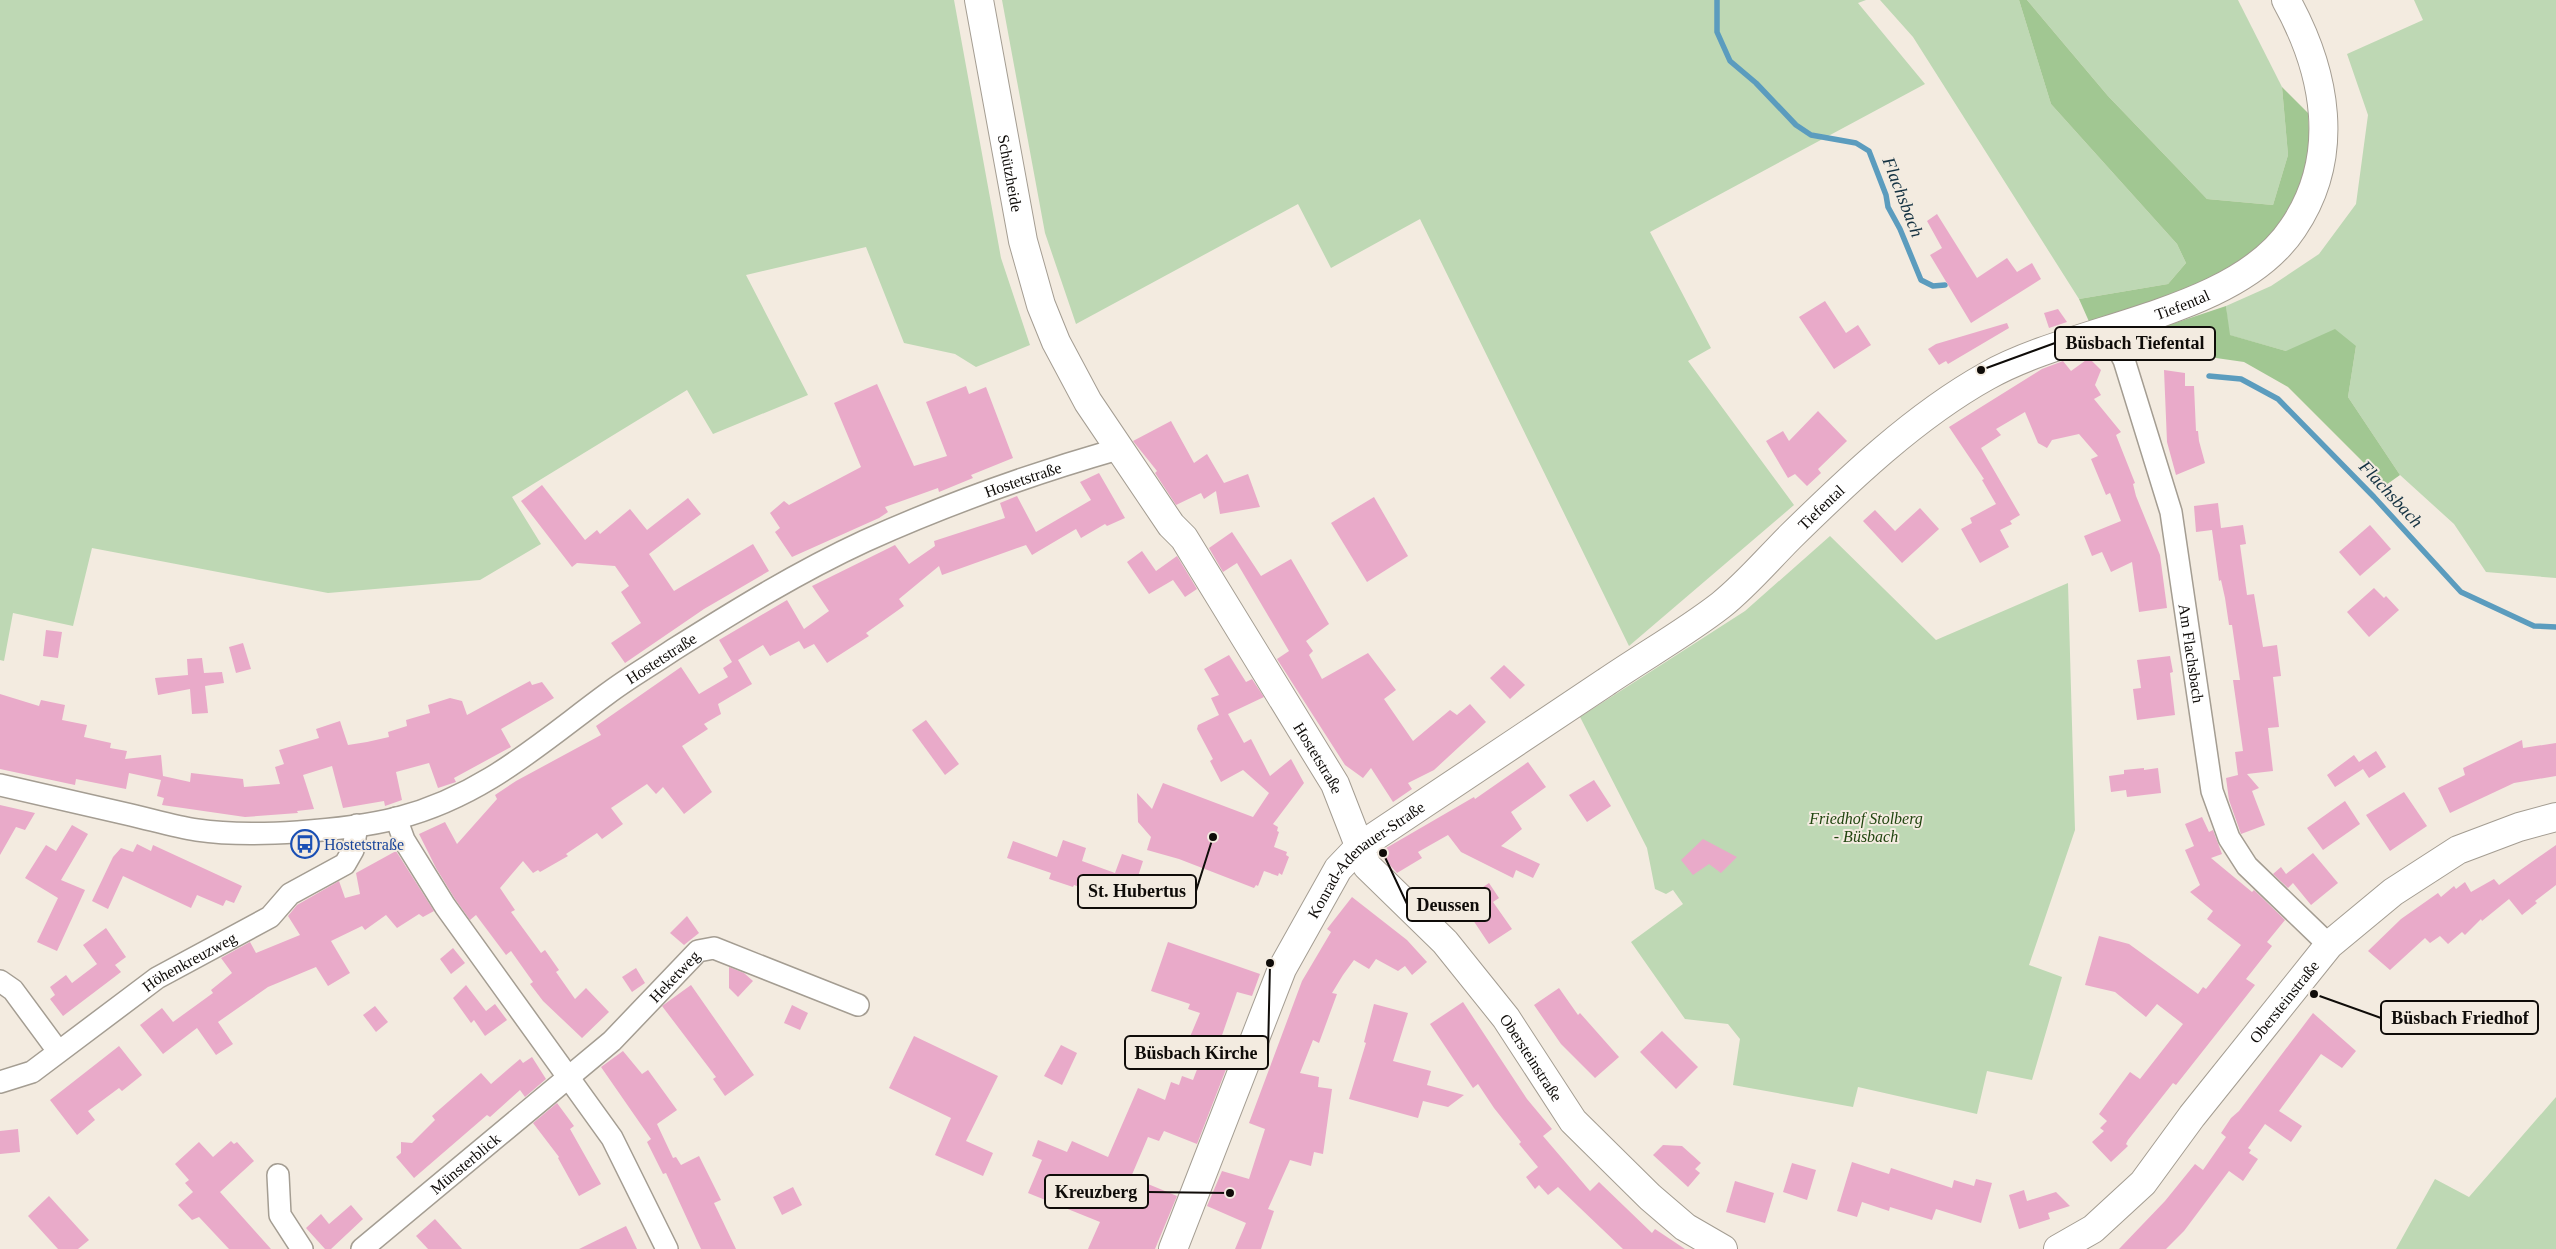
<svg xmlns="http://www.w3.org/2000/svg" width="2556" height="1249" font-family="'Times New Roman',serif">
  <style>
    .green { fill: #bed8b4 }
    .forest { fill: #a1c792 }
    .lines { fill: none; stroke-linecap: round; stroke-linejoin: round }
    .stream { stroke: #5b9cbe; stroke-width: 5.5 }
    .building { fill: #e9aac9 }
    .minor-casing { stroke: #a49d92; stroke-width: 24 }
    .tertiary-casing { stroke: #a49d92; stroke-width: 30 }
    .minor { stroke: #fff; stroke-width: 21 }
    .tertiary { stroke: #fff; stroke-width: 28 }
    .labels { text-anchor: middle; stroke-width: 4; stroke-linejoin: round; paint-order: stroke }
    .street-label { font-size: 16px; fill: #0f0c09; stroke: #f3ebe0 }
    .park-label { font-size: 16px; font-style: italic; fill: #21450f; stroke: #f3ebe0 }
    .transit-label { font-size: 16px; fill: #164399; stroke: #f3ebe0; text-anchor: start }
    .water-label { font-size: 18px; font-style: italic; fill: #143242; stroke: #f3ebe0 }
    .leader { fill: none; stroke: #0f0c09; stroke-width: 2 }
    .callout-dot { fill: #0f0c09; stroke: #f3ebe0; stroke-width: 2 }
    .callout { fill: #f3ebe0; stroke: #0f0c09; stroke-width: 2 }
    .callout-label { font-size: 18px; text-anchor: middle; font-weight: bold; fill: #0f0c09 }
  </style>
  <rect width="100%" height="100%" fill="#f3ebe0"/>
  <g class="green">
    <polygon points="0,0 954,0 1001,258 1030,345 976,367 955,354 904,343 866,247 746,275 808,395 713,434 687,390 512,497 541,544 480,580 328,593 92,548 73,626 13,613 4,661 0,660"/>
    <polygon points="1002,0 1866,0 1858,3 1925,84 1650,232 1711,348 1688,361 1794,505 1629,646 1420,219 1331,268 1298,204 1076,324 1045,233"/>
    <polygon points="1880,0 2019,0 2051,104 2177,244 2186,263 2168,284 2079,299 1913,37"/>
    <polygon points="2027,0 2238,0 2282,87 2288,155 2273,205 2207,199 2108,96"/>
    <polygon points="2414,0 2556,0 2556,578 2486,572 2454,524 2400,475 2348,397 2356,346 2286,351 2229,335 2226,306 2271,286 2319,254 2356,204 2368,115 2347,54 2423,20"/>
    <polygon points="1830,536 1936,640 2068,583 2075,830 2029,965 2062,977 2032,1080 1987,1071 1977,1114 1858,1087 1853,1107 1733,1085 1740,1039 1728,1024 1685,1019 1631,942 1683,904 1673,890 1666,894 1655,889 1647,848 1580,717 1745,611"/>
    <polygon points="2556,1097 2556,1249 2396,1249 2435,1179 2469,1197"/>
  </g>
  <g class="forest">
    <polygon points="2019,0 2027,0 2108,96 2207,199 2273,205 2288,155 2282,87 2308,113 2310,152 2288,223 2217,281 2091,326 2079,299 2168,284 2186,263 2177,244 2051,104"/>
    <polygon points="2226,306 2230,335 2286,351 2335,329 2356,346 2348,397 2400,475 2386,485 2288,387 2244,362 2153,349 2148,332"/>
  </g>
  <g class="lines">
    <g class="stream">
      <polyline points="1717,0 1717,32 1730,61 1756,83 1796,125 1811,135 1856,143 1869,151 1886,195 1888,207 1900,229 1921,280 1933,286 1945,285"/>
      <polyline points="2209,376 2241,379 2278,399 2374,497 2461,592 2534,626 2556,627"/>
    </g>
  </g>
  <g class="building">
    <polygon points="1937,214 1977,278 2007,258 2017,272 2032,263 2041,279 1971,323 1930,255 1942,248 1927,221"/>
    <polygon points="1825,301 1846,333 1858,325 1871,345 1834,369 1799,317"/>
    <polygon points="2058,309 2067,322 2049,328 2044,313"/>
    <polygon points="2007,323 2009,328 1948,364 1946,361 1939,365 1928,349 1936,344"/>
    <polygon points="2089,358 2101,370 2095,385 2101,395 2094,399 2121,432 2116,435 2135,483 2133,484 2136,496 2160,555 2167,608 2139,612 2132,562 2111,572 2102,552 2092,556 2084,536 2121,521 2110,493 2106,495 2091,459 2098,456 2079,434 2052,440 2047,448 2038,443 2025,412 1996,429 2001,435 1981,448 2020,515 2010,521 2012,524 2000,530 2009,547 1980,563 1961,529 1972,523 1970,518 1996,504 1982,480 1984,479 1949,427 2042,369 2063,361 2071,371"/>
    <polygon points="2164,370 2185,373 2185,386 2194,386 2196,431 2198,431 2199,441 2205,463 2176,475 2167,442"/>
    <polygon points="877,384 914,466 947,456 926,402 966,386 969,394 986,387 1013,458 971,475 973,478 939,492 938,488 885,507 888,512 879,518 792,557 775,532 780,528 770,513 784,501 789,505 861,467 834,403"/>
    <polygon points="1818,411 1847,441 1818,469 1821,473 1807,486 1795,474 1788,478 1766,441 1783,431 1789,441"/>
    <polygon points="1171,421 1194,463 1207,454 1224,483 1248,474 1260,507 1220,514 1216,491 1204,499 1201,493 1176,505 1155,473 1157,471 1133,441"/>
    <polygon points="1099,473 1125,518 1107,526 1105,524 1081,538 1076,529 1032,555 1026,545 942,575 939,566 899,599 904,606 866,633 869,636 827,663 814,644 804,649 799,641 770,656 763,645 738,660 752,684 718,704 721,714 704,724 708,729 682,746 712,792 684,814 663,787 656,794 647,784 611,808 623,824 602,839 597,833 566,854 568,856 540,872 538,870 533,873 523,861 500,888 515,910 511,912 541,953 545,950 559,970 556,972 575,999 586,988 609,1012 582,1038 543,1001 530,984 533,982 511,951 506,955 476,915 470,920 455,899 436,868 419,834 445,822 457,844 497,799 495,795 516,781 601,735 596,726 681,667 699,694 728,677 723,668 732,662 719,640 787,600 804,629 829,611 812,586 895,545 909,564 935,546 934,541 1005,518 1000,503 1017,496 1036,532 1091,500 1080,482"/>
    <polygon points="542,485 585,540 597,530 600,534 630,509 647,530 688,498 701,514 649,554 674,591 753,544 769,571 704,609 625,663 611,643 641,623 621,592 629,586 615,566 577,563 572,567 521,501"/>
    <polygon points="1374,497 1408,556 1367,582 1331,523"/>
    <polygon points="2218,503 2221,528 2243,525 2246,544 2240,545 2247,595 2254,594 2263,647 2277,645 2281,676 2273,677 2279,727 2268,728 2273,771 2247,774 2259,788 2252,791 2265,825 2241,834 2229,800 2226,778 2238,775 2235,752 2243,751 2233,680 2240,680 2232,625 2229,625 2225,598 2221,580 2219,581 2212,530 2196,532 2194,506"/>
    <polygon points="1920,508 1939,529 1902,563 1863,521 1875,510 1895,531"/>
    <polygon points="2370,525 2391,549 2360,576 2339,552"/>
    <polygon points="1232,532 1261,576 1291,559 1329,624 1306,641 1313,651 1309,655 1322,679 1368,653 1396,690 1384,699 1413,741 1450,710 1457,715 1470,704 1486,722 1434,770 1408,783 1412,789 1393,802 1371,768 1363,778 1345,765 1277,659 1289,651 1237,563 1223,572 1209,548"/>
    <polygon points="1142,551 1156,571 1177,556 1197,589 1185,597 1173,580 1149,594 1127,562"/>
    <polygon points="2374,588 2384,598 2386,596 2399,610 2369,637 2347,612"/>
    <polygon points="46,630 62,632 58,658 43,656"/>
    <polygon points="243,643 251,669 236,673 229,647"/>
    <polygon points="1229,655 1246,682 1252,679 1264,697 1228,714 1244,743 1251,739 1270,776 1291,759 1304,783 1273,824 1278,827 1277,831 1279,832 1274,847 1287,852 1286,855 1289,857 1282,875 1279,873 1278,876 1264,871 1258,886 1256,885 1254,888 1179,859 1147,850 1151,837 1138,822 1137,793 1152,809 1163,783 1253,817 1269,793 1243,770 1221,782 1210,761 1213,759 1197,729 1198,725 1219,715 1211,698 1219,695 1204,669"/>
    <polygon points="2170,656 2173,672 2170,673 2175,715 2137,720 2133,689 2141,688 2137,660"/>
    <polygon points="202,658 204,673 222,672 224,683 205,686 208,713 192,714 190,689 158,695 155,678 188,675 187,659"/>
    <polygon points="1504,665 1525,685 1510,699 1490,678"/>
    <polygon points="530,681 532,685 542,682 554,698 501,729 511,747 454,778 456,782 438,788 429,763 396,772 402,800 385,806 384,801 343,808 332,766 303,775 314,809 297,811 298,813 245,817 162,805 164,798 157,796 161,780 129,773 126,789 76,779 75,785 0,769 0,694 39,706 41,700 65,705 62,720 87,725 84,737 111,743 110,748 127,751 125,759 161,755 163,776 190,782 191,773 243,779 244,787 280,784 275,767 284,764 279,750 319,738 316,729 340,721 348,745 367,742 389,737 388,732 407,726 406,720 430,713 428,705 450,698 462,701 467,715"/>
    <polygon points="926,720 959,764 945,775 912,730"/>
    <polygon points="2522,740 2523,748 2556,743 2556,776 2514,783 2450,813 2438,788 2465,775 2463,768"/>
    <polygon points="2376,751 2386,767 2369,778 2363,769 2335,787 2327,775 2354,755 2359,762"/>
    <polygon points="1528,762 1546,787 1511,812 1522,829 1501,846 1540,864 1533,878 1516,870 1513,878 1461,852 1448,835 1418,852 1422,858 1397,873 1389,864 1381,851 1474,797 1475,799"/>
    <polygon points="2144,768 2144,770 2158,768 2161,793 2127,797 2126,790 2111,792 2109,776 2124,774 2124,770"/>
    <polygon points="1594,780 1611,806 1587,822 1569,795"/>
    <polygon points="2404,792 2427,826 2390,851 2366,815"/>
    <polygon points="2345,801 2360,824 2323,850 2307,828"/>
    <polygon points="0,805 35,813 25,830 16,827 0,855"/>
    <polygon points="2202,817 2209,832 2213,830 2222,854 2211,858 2252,892 2254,890 2285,920 2267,942 2272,946 2246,979 2255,985 2176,1085 2173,1083 2128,1140 2126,1144 2128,1146 2111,1162 2092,1142 2104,1131 2100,1128 2107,1121 2099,1114 2130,1072 2140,1079 2183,1024 2157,1004 2146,1017 2115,992 2085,985 2099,936 2129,944 2198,994 2203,987 2206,989 2241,945 2207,919 2213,911 2190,892 2200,885 2185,850 2194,846 2185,824"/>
    <polygon points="72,825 88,834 61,880 85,890 57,951 37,942 58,898 25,878 46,845 56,851"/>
    <polygon points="1703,839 1737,857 1721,873 1709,864 1693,875 1681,860"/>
    <polygon points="1063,840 1086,848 1082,861 1115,873 1122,854 1143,861 1130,901 1113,895 1112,898 1074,885 1073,887 1049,879 1051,873 1007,858 1013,841 1057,857"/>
    <polygon points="137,844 151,851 153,845 242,886 234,903 226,900 223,906 197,895 191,908 123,876 108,909 92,901 113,857 121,848 133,852"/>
    <polygon points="2556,845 2556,885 2535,901 2537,903 2522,915 2509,899 2482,921 2481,919 2465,935 2462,932 2448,944 2440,936 2430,943 2425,938 2390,970 2368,951 2401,919 2438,893 2441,897 2454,886 2456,889 2465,882 2471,892 2494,879 2499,885"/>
    <polygon points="396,851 434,911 423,917 419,914 397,928 386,915 365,930 362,926 331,941 350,973 328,986 316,967 268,987 218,1022 233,1044 216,1055 197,1028 163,1054 140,1025 162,1008 173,1022 213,993 211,990 232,973 221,958 250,942 256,953 300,935 288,916 297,905 339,881 345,898 360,894 356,873"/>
    <polygon points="2313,853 2338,883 2311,905 2293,883 2288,888 2273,874 2281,867 2286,874"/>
    <polygon points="1489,883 1499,898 1493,902 1512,929 1489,944 1471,917 1477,912 1467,898"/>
    <polygon points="1352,897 1407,940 1427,962 1412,975 1405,966 1398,971 1376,959 1369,969 1354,960 1343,975 1332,993 1337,994 1319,1043 1313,1040 1300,1073 1319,1077 1318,1087 1332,1089 1323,1154 1314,1152 1311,1166 1290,1160 1268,1209 1274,1211 1261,1249 1235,1249 1246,1223 1207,1206 1222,1171 1249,1179 1265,1129 1249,1123 1302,981 1331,932 1327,929"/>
    <polygon points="687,916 699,933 684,945 670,933"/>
    <polygon points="106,928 126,957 115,965 121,972 63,1016 50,999 55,995 50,987 66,975 72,983 97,964 83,945"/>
    <polygon points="1168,942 1260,974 1252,996 1237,992 1220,1041 1235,1046 1197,1144 1164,1131 1159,1141 1148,1137 1131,1177 1177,1196 1155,1249 1088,1249 1100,1222 1028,1193 1042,1160 1032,1156 1038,1140 1067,1152 1072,1141 1108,1157 1138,1088 1165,1100 1171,1082 1179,1085 1182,1076 1193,1080 1204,1051 1187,1044 1200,1013 1188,1009 1190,1004 1151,991"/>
    <polygon points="453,948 465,963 451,974 440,959"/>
    <polygon points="729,967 744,973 753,981 738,997 729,988"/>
    <polygon points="636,968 645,983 632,992 622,977"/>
    <polygon points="466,985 486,1011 495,1004 507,1020 485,1036 474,1020 471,1023 453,998"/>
    <polygon points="691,985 754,1075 725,1096 713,1079 716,1077 662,1006"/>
    <polygon points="1559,988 1578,1015 1580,1013 1619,1057 1595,1078 1561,1044 1534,1005"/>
    <polygon points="1463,1002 1527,1099 1552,1129 1543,1136 1590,1191 1599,1182 1652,1233 1655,1229 1685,1249 1623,1249 1558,1187 1548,1195 1539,1185 1535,1189 1526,1177 1538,1167 1519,1144 1521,1142 1494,1108 1478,1084 1473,1088 1430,1024"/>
    <polygon points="1374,1004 1408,1013 1393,1061 1431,1071 1427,1085 1464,1095 1448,1107 1423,1101 1418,1118 1349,1099 1366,1043 1364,1042"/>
    <polygon points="792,1005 808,1013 800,1030 784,1023"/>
    <polygon points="375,1006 388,1022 376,1032 363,1015"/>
    <polygon points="2313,1013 2356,1051 2342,1068 2321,1054 2279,1111 2302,1126 2291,1142 2265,1124 2248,1148 2251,1150 2249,1153 2258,1159 2243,1181 2229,1171 2184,1231 2166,1249 2119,1249 2165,1201 2195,1164 2203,1170 2226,1137 2221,1133 2231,1118 2239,1111"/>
    <polygon points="1662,1031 1698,1067 1676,1089 1640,1052"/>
    <polygon points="914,1036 998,1076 966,1141 993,1153 983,1176 935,1155 951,1118 889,1088"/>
    <polygon points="1061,1045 1077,1053 1062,1085 1044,1076"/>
    <polygon points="119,1046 142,1075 122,1091 119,1088 88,1111 95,1120 77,1135 50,1100"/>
    <polygon points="623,1051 642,1074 648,1070 677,1110 657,1124 673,1158 676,1157 681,1165 699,1156 721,1200 714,1203 736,1249 701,1249 666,1173 663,1174 647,1142 651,1139 601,1067"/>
    <polygon points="532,1057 546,1079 525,1097 520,1090 490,1117 487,1115 414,1178 396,1157 401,1153 401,1142 412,1143 435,1120 432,1116 481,1073 491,1084 520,1059 523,1063"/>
    <polygon points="557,1103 574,1126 570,1129 601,1184 579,1196 558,1158 559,1157 533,1123"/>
    <polygon points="18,1129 20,1152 0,1154 0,1131"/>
    <polygon points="231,1141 234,1144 237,1142 254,1161 220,1192 271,1249 229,1249 199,1217 192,1220 178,1205 193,1192 185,1183 189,1180 175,1164 199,1142 213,1157"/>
    <polygon points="1663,1145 1682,1146 1701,1163 1695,1169 1700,1173 1688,1187 1653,1155"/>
    <polygon points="1852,1162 1889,1174 1891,1168 1952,1188 1954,1180 1974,1186 1976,1179 1992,1183 1981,1223 1936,1209 1932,1220 1890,1207 1889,1211 1862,1202 1857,1217 1837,1211"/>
    <polygon points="1792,1163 1816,1170 1807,1200 1783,1192"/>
    <polygon points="1735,1181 1774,1193 1765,1223 1726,1212"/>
    <polygon points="793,1187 802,1205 782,1215 773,1197"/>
    <polygon points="2024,1190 2027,1201 2056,1192 2070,1206 2048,1213 2050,1219 2019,1229 2009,1195"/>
    <polygon points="49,1196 89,1240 78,1249 58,1249 28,1216"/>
    <polygon points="351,1205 363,1219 331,1249 325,1249 306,1228 321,1214 329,1224"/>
    <polygon points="435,1219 462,1249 428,1249 416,1236"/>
    <polygon points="626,1226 637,1249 579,1249"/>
  </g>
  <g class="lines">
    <defs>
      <g id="minor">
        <path id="s1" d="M2108,330L2124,360L2171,512L2212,791L2229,838L2247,866L2329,945"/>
        <path id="s2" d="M0,785C44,795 88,805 131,815C153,820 175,827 197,830C250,838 346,831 398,818C483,796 539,744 607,694C628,678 651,665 673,650C735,611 798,572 865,541C947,504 1031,474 1118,449"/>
        <polyline points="396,818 404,840 445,906 612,1138 667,1249"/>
        <polyline points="0,981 13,990 58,1051"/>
        <path id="s3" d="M0,1082L32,1072L157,978L270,917L290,894L345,864L353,850L357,825"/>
        <polyline points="278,1175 280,1215 302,1249"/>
        <path id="s4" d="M362,1249L612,1041L698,951L714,948L858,1005"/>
      </g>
      <g id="tertiary">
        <path id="s5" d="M979,0L1023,241L1041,305L1056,342L1088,402L1171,525L1184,538L1335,784L1367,866L1445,942L1506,1018L1573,1121L1650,1197L1685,1227L1723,1249"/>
        <path id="s6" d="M1173,1249L1282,969L1338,869L1359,847C1442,792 1524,737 1606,682C1644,656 1685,633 1721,605C1746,585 1767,560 1790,537C1848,480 1915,416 1987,376C2075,326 2236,315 2293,228C2342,156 2326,72 2286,0"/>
        <path id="s7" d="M2058,1249L2093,1229L2143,1183L2192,1116L2329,945L2393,892L2458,850L2519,827L2556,817"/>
      </g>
    </defs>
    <use href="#minor" class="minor-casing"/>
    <use href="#tertiary" class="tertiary-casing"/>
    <use href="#minor" class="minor"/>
    <use href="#tertiary" class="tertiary"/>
  </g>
  <defs>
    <symbol id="bus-ring" viewBox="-11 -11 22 22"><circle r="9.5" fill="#f3ebe0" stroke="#1a4fb4" stroke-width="1.5"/><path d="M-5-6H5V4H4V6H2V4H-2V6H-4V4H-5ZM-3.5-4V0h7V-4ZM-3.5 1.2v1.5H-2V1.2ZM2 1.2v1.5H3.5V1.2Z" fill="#1a4fb4"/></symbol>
  </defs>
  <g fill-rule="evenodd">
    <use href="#bus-ring" x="289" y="828" width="32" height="32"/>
  </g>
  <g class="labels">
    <g class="street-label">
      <text dy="6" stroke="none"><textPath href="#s5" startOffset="176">Schützheide</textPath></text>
      <text dy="6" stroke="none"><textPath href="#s6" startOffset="1441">Tiefental</textPath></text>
      <text dy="6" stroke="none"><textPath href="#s2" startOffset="1119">Hostetstraße</textPath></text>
      <text dy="6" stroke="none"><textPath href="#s6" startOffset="1021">Tiefental</textPath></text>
      <text dy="6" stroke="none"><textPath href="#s1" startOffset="336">Am Flachsbach</textPath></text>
      <text dy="6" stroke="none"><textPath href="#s2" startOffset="714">Hostetstraße</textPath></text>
      <text dy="6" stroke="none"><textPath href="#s5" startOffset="844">Hostetstraße</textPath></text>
      <text dy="6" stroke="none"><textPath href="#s6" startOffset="441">Konrad-Adenauer-Straße</textPath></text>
      <text dy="6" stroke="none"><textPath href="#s3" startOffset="226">Höhenkreuzweg</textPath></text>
      <text dy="6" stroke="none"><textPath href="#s4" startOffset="415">Heketweg</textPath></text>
      <text dy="6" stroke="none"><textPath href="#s7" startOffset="338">Obersteinstraße</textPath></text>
      <text dy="6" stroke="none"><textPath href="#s5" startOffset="1216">Obersteinstraße</textPath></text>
      <text dy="6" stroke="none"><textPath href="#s4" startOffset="134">Münsterblick</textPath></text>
    </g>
    <g class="park-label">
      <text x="1866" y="824">Friedhof Stolberg<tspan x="1866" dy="18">- Büsbach</tspan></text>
    </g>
    <g class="transit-label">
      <text x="324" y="850">Hostetstraße</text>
    </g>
    <g class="water-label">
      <text transform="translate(1903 197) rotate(69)" y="6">Flachsbach</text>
      <text transform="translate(2391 494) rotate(47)" y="6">Flachsbach</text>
    </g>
  </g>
  <path class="leader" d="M1981 370L2055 343M1213 837L1196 891M1383 853L1407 904M2314 994L2381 1018M1270 963L1268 1053M1230 1193L1148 1192"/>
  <g class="callout-dot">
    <circle cx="1981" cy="370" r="5"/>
    <circle cx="1213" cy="837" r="5"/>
    <circle cx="1383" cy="853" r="5"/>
    <circle cx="2314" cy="994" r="5"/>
    <circle cx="1270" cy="963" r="5"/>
    <circle cx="1230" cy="1193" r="5"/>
  </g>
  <g class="callout">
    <rect x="2055" y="327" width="160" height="33" rx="5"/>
    <rect x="1078" y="875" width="118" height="33" rx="5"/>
    <rect x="1407" y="888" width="83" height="33" rx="5"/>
    <rect x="2381" y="1001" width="157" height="33" rx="5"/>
    <rect x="1125" y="1036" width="143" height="33" rx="5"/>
    <rect x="1045" y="1175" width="103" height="33" rx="5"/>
  </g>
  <g class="callout-label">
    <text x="2135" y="349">Büsbach Tiefental</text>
    <text x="1137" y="897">St. Hubertus</text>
    <text x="1448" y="911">Deussen</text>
    <text x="2460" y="1024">Büsbach Friedhof</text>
    <text x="1196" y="1059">Büsbach Kirche</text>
    <text x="1096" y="1198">Kreuzberg</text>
  </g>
</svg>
